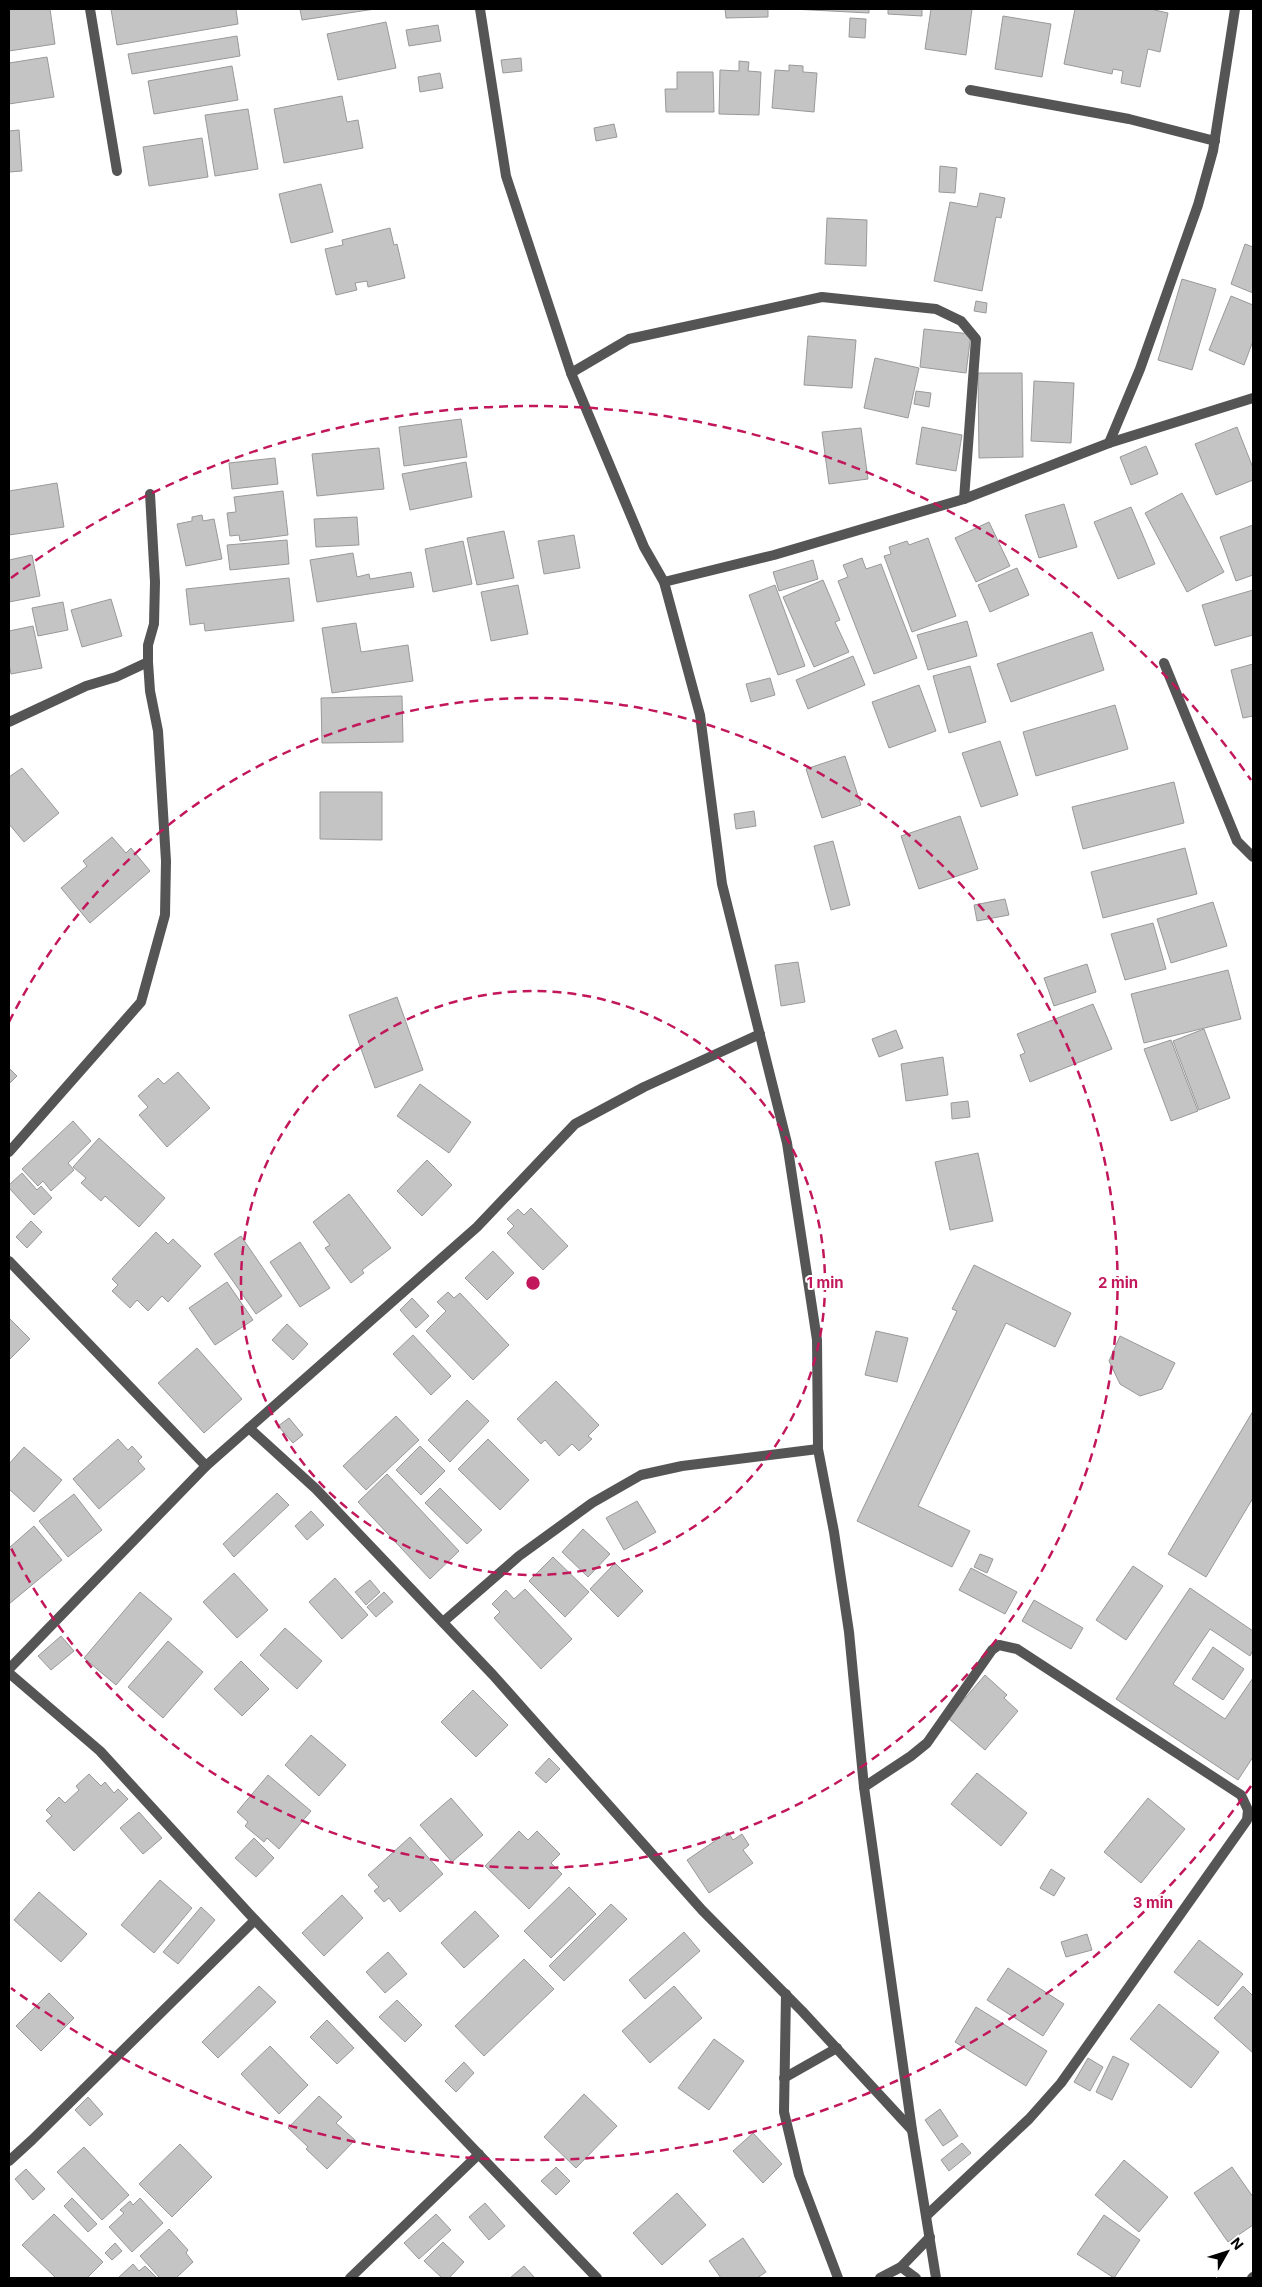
<svg xmlns="http://www.w3.org/2000/svg" width="1262" height="2287" font-family="Inter,sans-serif">
  <style>
    .building { fill: #c4c4c4; stroke: #999 }
    .lines { fill: none; stroke-linecap: round; stroke-linejoin: round }
    .street { stroke: #555; stroke-width: 10 }
    .ring { fill: none; stroke: #c2185b; stroke-width: 2.5; stroke-dasharray: 9 6 }
    .centre { fill: #c2185b; stroke: #fff; stroke-width: 2.5 }
    .ring-label { font-size: 15px; text-anchor: middle; font-weight: bold; fill: #c2185b; stroke: #fff; stroke-width: 4; stroke-linejoin: round; paint-order: stroke }
  </style>
  <rect width="100%" height="100%" fill="#fff"/>
  <g class="building">
    <polygon points="9,9 50,9 55,44 9,51"/>
    <polygon points="111,9 236,9 238,24 117,45"/>
    <polygon points="300,9 375,9 302,20"/>
    <polygon points="725,9 768,9 768,17 726,18"/>
    <polygon points="792,9 869,9 869,13"/>
    <polygon points="888,9 922,9 922,16 888,14"/>
    <polygon points="931,9 972,9 966,55 925,49"/>
    <polygon points="1075,9 1150,9 1168,13 1160,52 1148,49 1140,87 1121,83 1123,71 1113,69 1112,74 1064,64"/>
    <polygon points="1003,16 1051,24 1042,77 995,69"/>
    <polygon points="850,18 866,19 865,38 849,37"/>
    <polygon points="386,22 396,68 338,80 327,34"/>
    <polygon points="438,25 441,41 409,46 406,30"/>
    <polygon points="237,36 240,56 132,74 128,54"/>
    <polygon points="47,57 54,97 9,104 9,63"/>
    <polygon points="521,58 522,71 503,73 501,60"/>
    <polygon points="739,61 749,62 748,71 761,72 759,115 719,114 720,70 739,71"/>
    <polygon points="789,65 803,66 803,72 817,73 814,112 772,108 775,70 789,71"/>
    <polygon points="232,66 238,100 154,114 148,81"/>
    <polygon points="677,72 713,72 714,112 666,112 665,89 677,89"/>
    <polygon points="440,73 443,88 420,92 418,77"/>
    <polygon points="342,96 347,122 358,120 363,148 284,163 274,109"/>
    <polygon points="248,109 258,169 215,176 205,115"/>
    <polygon points="614,124 617,137 596,141 594,128"/>
    <polygon points="19,130 22,171 9,172 9,131"/>
    <polygon points="202,138 208,177 149,186 143,147"/>
    <polygon points="940,166 957,168 955,193 939,192"/>
    <polygon points="321,184 333,232 291,243 279,194"/>
    <polygon points="980,193 1005,198 1001,218 996,217 982,291 934,281 950,202 977,207"/>
    <polygon points="827,218 867,220 866,266 825,264"/>
    <polygon points="390,228 394,245 397,244 405,278 368,287 367,281 355,283 357,290 336,295 325,249 343,245 342,240"/>
    <polygon points="1245,244 1253,247 1253,293 1231,284"/>
    <polygon points="1182,279 1216,289 1192,370 1158,360"/>
    <polygon points="1231,296 1253,305 1253,341 1244,365 1209,350"/>
    <polygon points="976,301 987,303 986,313 974,311"/>
    <polygon points="924,329 971,334 966,373 920,367"/>
    <polygon points="808,336 856,340 852,388 804,385"/>
    <polygon points="875,358 919,368 908,418 864,408"/>
    <polygon points="978,373 1022,373 1023,457 979,458"/>
    <polygon points="1034,381 1074,383 1071,443 1031,441"/>
    <polygon points="916,391 931,393 929,407 914,404"/>
    <polygon points="461,419 467,457 404,466 399,427"/>
    <polygon points="922,427 962,435 956,471 916,464"/>
    <polygon points="1237,427 1253,468 1253,480 1216,495 1195,444"/>
    <polygon points="861,428 868,479 829,484 822,432"/>
    <polygon points="1146,446 1158,474 1131,485 1120,457"/>
    <polygon points="379,448 384,489 317,496 312,454"/>
    <polygon points="275,458 278,484 232,489 229,463"/>
    <polygon points="466,462 472,497 410,510 402,474"/>
    <polygon points="57,483 64,527 9,535 9,491"/>
    <polygon points="283,491 288,535 240,541 239,535 230,536 227,513 236,512 234,497"/>
    <polygon points="1182,493 1224,572 1187,592 1145,513"/>
    <polygon points="1064,504 1077,547 1039,558 1025,515"/>
    <polygon points="1131,507 1155,564 1118,579 1094,522"/>
    <polygon points="202,515 203,521 214,519 222,559 186,566 177,524 192,521 192,517"/>
    <polygon points="357,517 359,545 316,547 314,519"/>
    <polygon points="989,522 1010,566 976,582 955,538"/>
    <polygon points="1253,525 1253,575 1236,581 1220,537"/>
    <polygon points="504,531 514,578 477,585 467,538"/>
    <polygon points="574,535 580,568 544,574 538,541"/>
    <polygon points="928,538 956,616 912,632 884,556 891,554 889,547 907,541 909,545"/>
    <polygon points="287,540 289,564 230,570 227,545"/>
    <polygon points="463,541 472,584 433,592 425,549"/>
    <polygon points="353,553 357,577 369,574 370,579 411,572 414,587 317,602 310,560"/>
    <polygon points="32,555 40,596 9,602 9,560"/>
    <polygon points="862,558 866,569 881,564 917,658 874,674 838,581 848,577 843,565"/>
    <polygon points="813,560 818,579 779,591 773,572"/>
    <polygon points="1017,568 1029,595 990,612 978,585"/>
    <polygon points="289,578 294,621 205,631 204,623 190,625 186,589"/>
    <polygon points="823,580 840,620 835,622 849,652 814,667 783,597"/>
    <polygon points="518,585 528,634 491,641 481,592"/>
    <polygon points="775,585 805,666 778,675 749,595"/>
    <polygon points="1253,590 1253,635 1215,646 1202,605"/>
    <polygon points="111,599 122,636 82,647 71,610"/>
    <polygon points="63,602 68,630 38,636 32,608"/>
    <polygon points="967,621 977,656 928,670 917,635"/>
    <polygon points="356,623 361,652 408,645 413,681 332,693 322,628"/>
    <polygon points="33,626 42,668 11,674 9,664 9,631"/>
    <polygon points="1092,632 1104,670 1011,702 997,664"/>
    <polygon points="853,656 865,685 808,709 796,680"/>
    <polygon points="1253,664 1253,716 1243,718 1231,670"/>
    <polygon points="970,666 986,722 949,733 933,676"/>
    <polygon points="770,678 775,695 751,702 746,684"/>
    <polygon points="919,685 936,731 889,748 872,702"/>
    <polygon points="402,696 403,742 322,743 321,698"/>
    <polygon points="1115,705 1128,749 1036,776 1023,732"/>
    <polygon points="1000,741 1018,795 981,807 962,753"/>
    <polygon points="845,756 861,805 822,818 806,769"/>
    <polygon points="22,768 59,813 24,842 9,824 9,777"/>
    <polygon points="1174,782 1184,823 1083,849 1072,807"/>
    <polygon points="320,792 382,792 382,840 320,839"/>
    <polygon points="754,811 756,826 736,829 734,814"/>
    <polygon points="960,816 978,869 919,889 901,836"/>
    <polygon points="112,837 126,853 131,848 150,871 90,923 61,888 87,866 83,861"/>
    <polygon points="833,841 850,905 831,910 814,846"/>
    <polygon points="1185,848 1197,894 1103,918 1091,872"/>
    <polygon points="1005,899 1009,915 977,921 974,905"/>
    <polygon points="1213,902 1227,946 1171,963 1157,919"/>
    <polygon points="1153,923 1166,969 1125,980 1111,934"/>
    <polygon points="798,962 805,1002 781,1006 775,965"/>
    <polygon points="1087,964 1096,992 1054,1006 1044,978"/>
    <polygon points="1228,970 1241,1019 1144,1043 1131,994"/>
    <polygon points="397,997 423,1070 375,1088 349,1015"/>
    <polygon points="1093,1004 1112,1049 1030,1082 1020,1055 1025,1053 1017,1034"/>
    <polygon points="1204,1029 1230,1098 1199,1110 1173,1041"/>
    <polygon points="896,1030 903,1048 879,1057 872,1039"/>
    <polygon points="1171,1040 1198,1111 1171,1121 1144,1049"/>
    <polygon points="943,1057 948,1095 906,1101 901,1064"/>
    <polygon points="9,1068 17,1076 9,1084"/>
    <polygon points="178,1072 210,1108 167,1147 139,1115 148,1107 138,1096 158,1078 164,1084"/>
    <polygon points="420,1084 471,1122 449,1153 397,1116"/>
    <polygon points="968,1101 970,1117 952,1119 951,1103"/>
    <polygon points="73,1121 91,1141 68,1163 74,1170 51,1191 43,1181 38,1186 22,1169"/>
    <polygon points="99,1138 165,1198 139,1227 105,1196 101,1201 81,1183 86,1178 73,1167"/>
    <polygon points="978,1153 993,1221 950,1230 935,1162"/>
    <polygon points="427,1160 452,1185 422,1216 397,1191"/>
    <polygon points="22,1173 37,1190 41,1186 52,1198 34,1215 9,1188 9,1185"/>
    <polygon points="349,1194 391,1248 362,1270 364,1273 351,1283 325,1248 330,1245 313,1222"/>
    <polygon points="531,1208 568,1246 543,1270 507,1233 514,1226 507,1219 518,1209 524,1215"/>
    <polygon points="31,1221 42,1232 27,1248 16,1237"/>
    <polygon points="156,1232 168,1244 173,1239 201,1266 168,1302 162,1296 148,1311 137,1300 130,1308 112,1291 118,1285 112,1279"/>
    <polygon points="241,1236 282,1296 256,1314 214,1254"/>
    <polygon points="300,1242 330,1288 300,1307 270,1262"/>
    <polygon points="493,1251 514,1273 487,1300 465,1278"/>
    <polygon points="974,1265 1071,1313 1055,1347 1006,1323 918,1506 970,1531 952,1567 857,1521 957,1311 952,1309"/>
    <polygon points="227,1282 253,1320 215,1345 189,1308"/>
    <polygon points="448,1292 454,1298 460,1293 509,1345 473,1380 426,1331 446,1311 437,1302"/>
    <polygon points="412,1298 429,1316 416,1328 400,1310"/>
    <polygon points="9,1318 30,1339 9,1360"/>
    <polygon points="287,1324 308,1344 293,1360 272,1340"/>
    <polygon points="876,1331 908,1338 897,1382 865,1375"/>
    <polygon points="413,1335 451,1376 431,1395 393,1354"/>
    <polygon points="1120,1336 1175,1363 1162,1389 1140,1396 1120,1384 1109,1361"/>
    <polygon points="197,1348 242,1399 204,1433 158,1383"/>
    <polygon points="556,1381 599,1425 588,1436 592,1439 579,1451 572,1444 559,1456 545,1440 541,1444 517,1419"/>
    <polygon points="467,1400 489,1421 450,1462 428,1440"/>
    <polygon points="1253,1411 1253,1498 1206,1577 1168,1554"/>
    <polygon points="396,1416 419,1440 366,1490 343,1466"/>
    <polygon points="289,1418 303,1435 293,1443 278,1426"/>
    <polygon points="118,1439 128,1450 132,1446 142,1457 138,1461 145,1469 99,1509 73,1479"/>
    <polygon points="488,1439 529,1480 500,1510 458,1469"/>
    <polygon points="420,1446 445,1471 421,1495 396,1470"/>
    <polygon points="24,1447 62,1480 34,1512 9,1489 9,1464"/>
    <polygon points="387,1474 459,1551 430,1579 358,1502"/>
    <polygon points="440,1488 482,1530 467,1544 425,1503"/>
    <polygon points="277,1493 289,1505 234,1557 223,1544"/>
    <polygon points="74,1494 102,1530 68,1557 39,1521"/>
    <polygon points="637,1501 656,1532 624,1550 606,1518"/>
    <polygon points="311,1511 324,1525 307,1540 295,1526"/>
    <polygon points="34,1526 62,1560 9,1604 9,1548"/>
    <polygon points="583,1529 610,1554 588,1577 562,1552"/>
    <polygon points="980,1554 993,1559 987,1573 974,1567"/>
    <polygon points="553,1557 589,1592 565,1617 529,1581"/>
    <polygon points="615,1563 643,1591 618,1617 590,1589"/>
    <polygon points="1133,1566 1163,1586 1126,1640 1096,1620"/>
    <polygon points="971,1568 1017,1592 1005,1614 959,1590"/>
    <polygon points="234,1573 268,1610 237,1638 203,1602"/>
    <polygon points="335,1578 368,1615 342,1639 309,1602"/>
    <polygon points="370,1580 380,1592 366,1605 355,1592"/>
    <polygon points="1190,1588 1253,1631 1253,1650 1250,1656 1210,1629 1173,1684 1225,1719 1253,1678 1253,1757 1238,1780 1116,1699"/>
    <polygon points="525,1589 572,1639 541,1669 494,1618 500,1612 492,1604 506,1590 514,1599"/>
    <polygon points="140,1592 172,1619 116,1685 84,1658"/>
    <polygon points="384,1592 393,1602 376,1617 367,1607"/>
    <polygon points="1034,1600 1083,1628 1071,1649 1022,1621"/>
    <polygon points="285,1628 322,1661 297,1689 260,1655"/>
    <polygon points="61,1636 74,1651 51,1670 38,1656"/>
    <polygon points="168,1641 203,1672 163,1718 128,1687"/>
    <polygon points="1213,1647 1244,1669 1223,1700 1192,1679"/>
    <polygon points="241,1661 269,1689 242,1716 214,1689"/>
    <polygon points="985,1675 1007,1695 1004,1698 1018,1711 985,1750 948,1718"/>
    <polygon points="473,1690 508,1725 476,1757 441,1722"/>
    <polygon points="311,1735 346,1765 319,1796 285,1765"/>
    <polygon points="549,1758 560,1769 546,1783 535,1773"/>
    <polygon points="977,1773 1027,1813 1001,1846 951,1804"/>
    <polygon points="89,1774 101,1786 105,1782 114,1793 118,1789 128,1799 74,1851 46,1821 52,1816 46,1810 59,1797 65,1803 79,1790 76,1786"/>
    <polygon points="268,1775 311,1811 279,1849 267,1838 264,1842 245,1826 248,1822 237,1812"/>
    <polygon points="451,1798 483,1835 452,1862 420,1825"/>
    <polygon points="1148,1798 1185,1829 1141,1883 1104,1852"/>
    <polygon points="139,1812 162,1838 143,1854 120,1828"/>
    <polygon points="519,1831 528,1840 537,1831 560,1854 551,1863 562,1874 529,1909 485,1866"/>
    <polygon points="728,1832 733,1840 742,1834 749,1845 743,1850 753,1863 709,1893 687,1860"/>
    <polygon points="410,1837 443,1874 400,1912 389,1898 384,1902 374,1891 379,1887 368,1875"/>
    <polygon points="254,1838 274,1858 256,1877 235,1858"/>
    <polygon points="1051,1869 1065,1878 1054,1896 1040,1888"/>
    <polygon points="160,1880 192,1908 154,1953 121,1925"/>
    <polygon points="569,1887 596,1914 551,1958 524,1931"/>
    <polygon points="39,1892 87,1934 61,1962 14,1920"/>
    <polygon points="342,1895 363,1918 324,1956 302,1933"/>
    <polygon points="611,1904 627,1919 564,1981 549,1966"/>
    <polygon points="201,1907 215,1920 178,1964 163,1952"/>
    <polygon points="475,1911 499,1936 464,1968 441,1943"/>
    <polygon points="684,1932 700,1951 645,1999 629,1980"/>
    <polygon points="1087,1934 1092,1950 1066,1957 1061,1942"/>
    <polygon points="1199,1940 1243,1974 1218,2006 1174,1972"/>
    <polygon points="388,1952 407,1974 385,1993 366,1972"/>
    <polygon points="524,1959 554,1989 484,2056 455,2026"/>
    <polygon points="1008,1968 1064,2004 1043,2036 987,2000"/>
    <polygon points="259,1986 276,2002 218,2058 202,2042"/>
    <polygon points="674,1986 702,2018 650,2063 622,2031"/>
    <polygon points="1243,1986 1253,1996 1253,2053 1214,2018"/>
    <polygon points="49,1993 74,2018 41,2051 16,2026"/>
    <polygon points="397,2000 422,2025 405,2042 379,2017"/>
    <polygon points="1159,2004 1219,2052 1191,2088 1130,2039"/>
    <polygon points="976,2007 1047,2051 1026,2086 955,2042"/>
    <polygon points="327,2020 354,2048 337,2064 310,2037"/>
    <polygon points="714,2039 744,2061 709,2110 678,2088"/>
    <polygon points="270,2046 308,2085 279,2114 241,2074"/>
    <polygon points="1113,2056 1129,2064 1112,2100 1096,2092"/>
    <polygon points="1088,2058 1103,2067 1090,2091 1074,2082"/>
    <polygon points="464,2062 474,2073 456,2092 445,2081"/>
    <polygon points="584,2094 617,2126 576,2168 544,2137"/>
    <polygon points="319,2096 342,2117 336,2123 355,2140 327,2169 306,2149 308,2147 288,2128"/>
    <polygon points="88,2097 103,2114 90,2126 75,2110"/>
    <polygon points="940,2109 958,2136 943,2146 925,2120"/>
    <polygon points="753,2133 782,2164 763,2183 733,2151"/>
    <polygon points="962,2143 971,2153 949,2171 941,2160"/>
    <polygon points="180,2144 212,2177 172,2217 139,2184"/>
    <polygon points="84,2147 129,2195 102,2220 57,2172"/>
    <polygon points="1124,2160 1168,2197 1139,2232 1095,2195"/>
    <polygon points="556,2167 570,2181 556,2195 541,2181"/>
    <polygon points="1232,2167 1253,2197 1253,2225 1228,2242 1194,2193"/>
    <polygon points="26,2169 45,2189 33,2200 15,2179"/>
    <polygon points="677,2193 706,2225 662,2265 633,2233"/>
    <polygon points="72,2198 97,2224 88,2232 64,2206"/>
    <polygon points="140,2198 163,2223 132,2252 109,2227 124,2213 120,2210 130,2201 133,2205"/>
    <polygon points="485,2203 505,2226 489,2240 469,2217"/>
    <polygon points="54,2214 103,2262 87,2278 56,2278 22,2245"/>
    <polygon points="436,2214 451,2230 419,2259 404,2243"/>
    <polygon points="1104,2215 1140,2240 1114,2278 1077,2254"/>
    <polygon points="169,2229 188,2250 186,2253 193,2262 176,2278 160,2278 140,2256"/>
    <polygon points="743,2238 766,2272 757,2278 721,2278 709,2261"/>
    <polygon points="443,2242 464,2262 449,2278 442,2278 424,2261"/>
    <polygon points="115,2243 122,2251 112,2260 105,2253"/>
    <polygon points="133,2264 139,2271 145,2266 157,2278 118,2278"/>
    <polygon points="524,2266 535,2278 510,2278"/>
  </g>
  <g class="lines">
    <g class="street">
      <polyline points="90,9 117,171"/>
      <polyline points="480,9 506,176 571,373 644,547 664,582 700,715 722,884 787,1143 817,1340 818,1449 834,1532 849,1632 864,1787 912,2130 936,2278"/>
      <polyline points="970,90 1129,119 1215,141"/>
      <polyline points="571,373 629,339 822,297 936,309 961,321 976,339 964,499"/>
      <polyline points="1109,443 1140,369 1198,205 1213,151 1235,9"/>
      <polyline points="664,582 774,555 964,499 1109,443 1253,398"/>
      <polyline points="1164,663 1237,841 1253,857"/>
      <polyline points="9,722 86,686 116,677 148,662"/>
      <polyline points="9,1152 141,1002 165,915 166,861 158,731 150,691 148,662 148,645 154,624 155,582 150,494"/>
      <polyline points="9,1261 206,1466"/>
      <polyline points="249,1428 316,1489 493,1675 702,1910 802,2011 912,2130"/>
      <polyline points="443,1622 519,1556 592,1503 641,1475 682,1466 818,1449"/>
      <polyline points="9,1669 206,1466 477,1227 575,1124 644,1087 760,1034"/>
      <polyline points="9,1673 100,1751 255,1920 597,2278"/>
      <polyline points="864,1787 911,1756 927,1743 992,1650 999,1645 1017,1649 1241,1795 1248,1810 1247,1820 1061,2083 1029,2119 926,2216"/>
      <polyline points="786,1994 784,2112 799,2175 838,2278"/>
      <polyline points="784,2078 837,2048"/>
      <polyline points="9,2161 32,2140 255,1920"/>
      <polyline points="901,2267 916,2278"/>
      <polyline points="350,2278 479,2154"/>
      <polyline points="880,2278 901,2267 930,2237"/>
      <polyline points="1252,2278 1253,2277"/>
    </g>
  </g>
  <g class="ring">
    <circle cx="533" cy="1283" r="292"/>
    <path d="M9 1022A585 585 0 1 1 9 1544"/>
    <path d="M1251 1786A877 877 0 0 1 11 1988M11 578A877 877 0 0 1 1251 780"/>
  </g>
  <circle cx="533" cy="1283" r="8" class="centre"/>
  <g class="ring-label">
    <text x="825" y="1288">1 min</text>
    <text x="1118" y="1288">2 min</text>
    <text x="1153" y="1908">3 min</text>
  </g>
  <rect width="1262" height="2287" fill="none" stroke="#000000" stroke-width="20"/>
  <g transform="translate(1227 2252) rotate(51)" stroke="#ffffff" stroke-width="4" paint-order="stroke">
  <path d="M0-4L9 19L0 12L-9 19Z" fill="#000000"/>
  <text y="-8" font-size="14" font-weight="bold" text-anchor="middle" fill="#000000">N</text>
  </g>
</svg>
